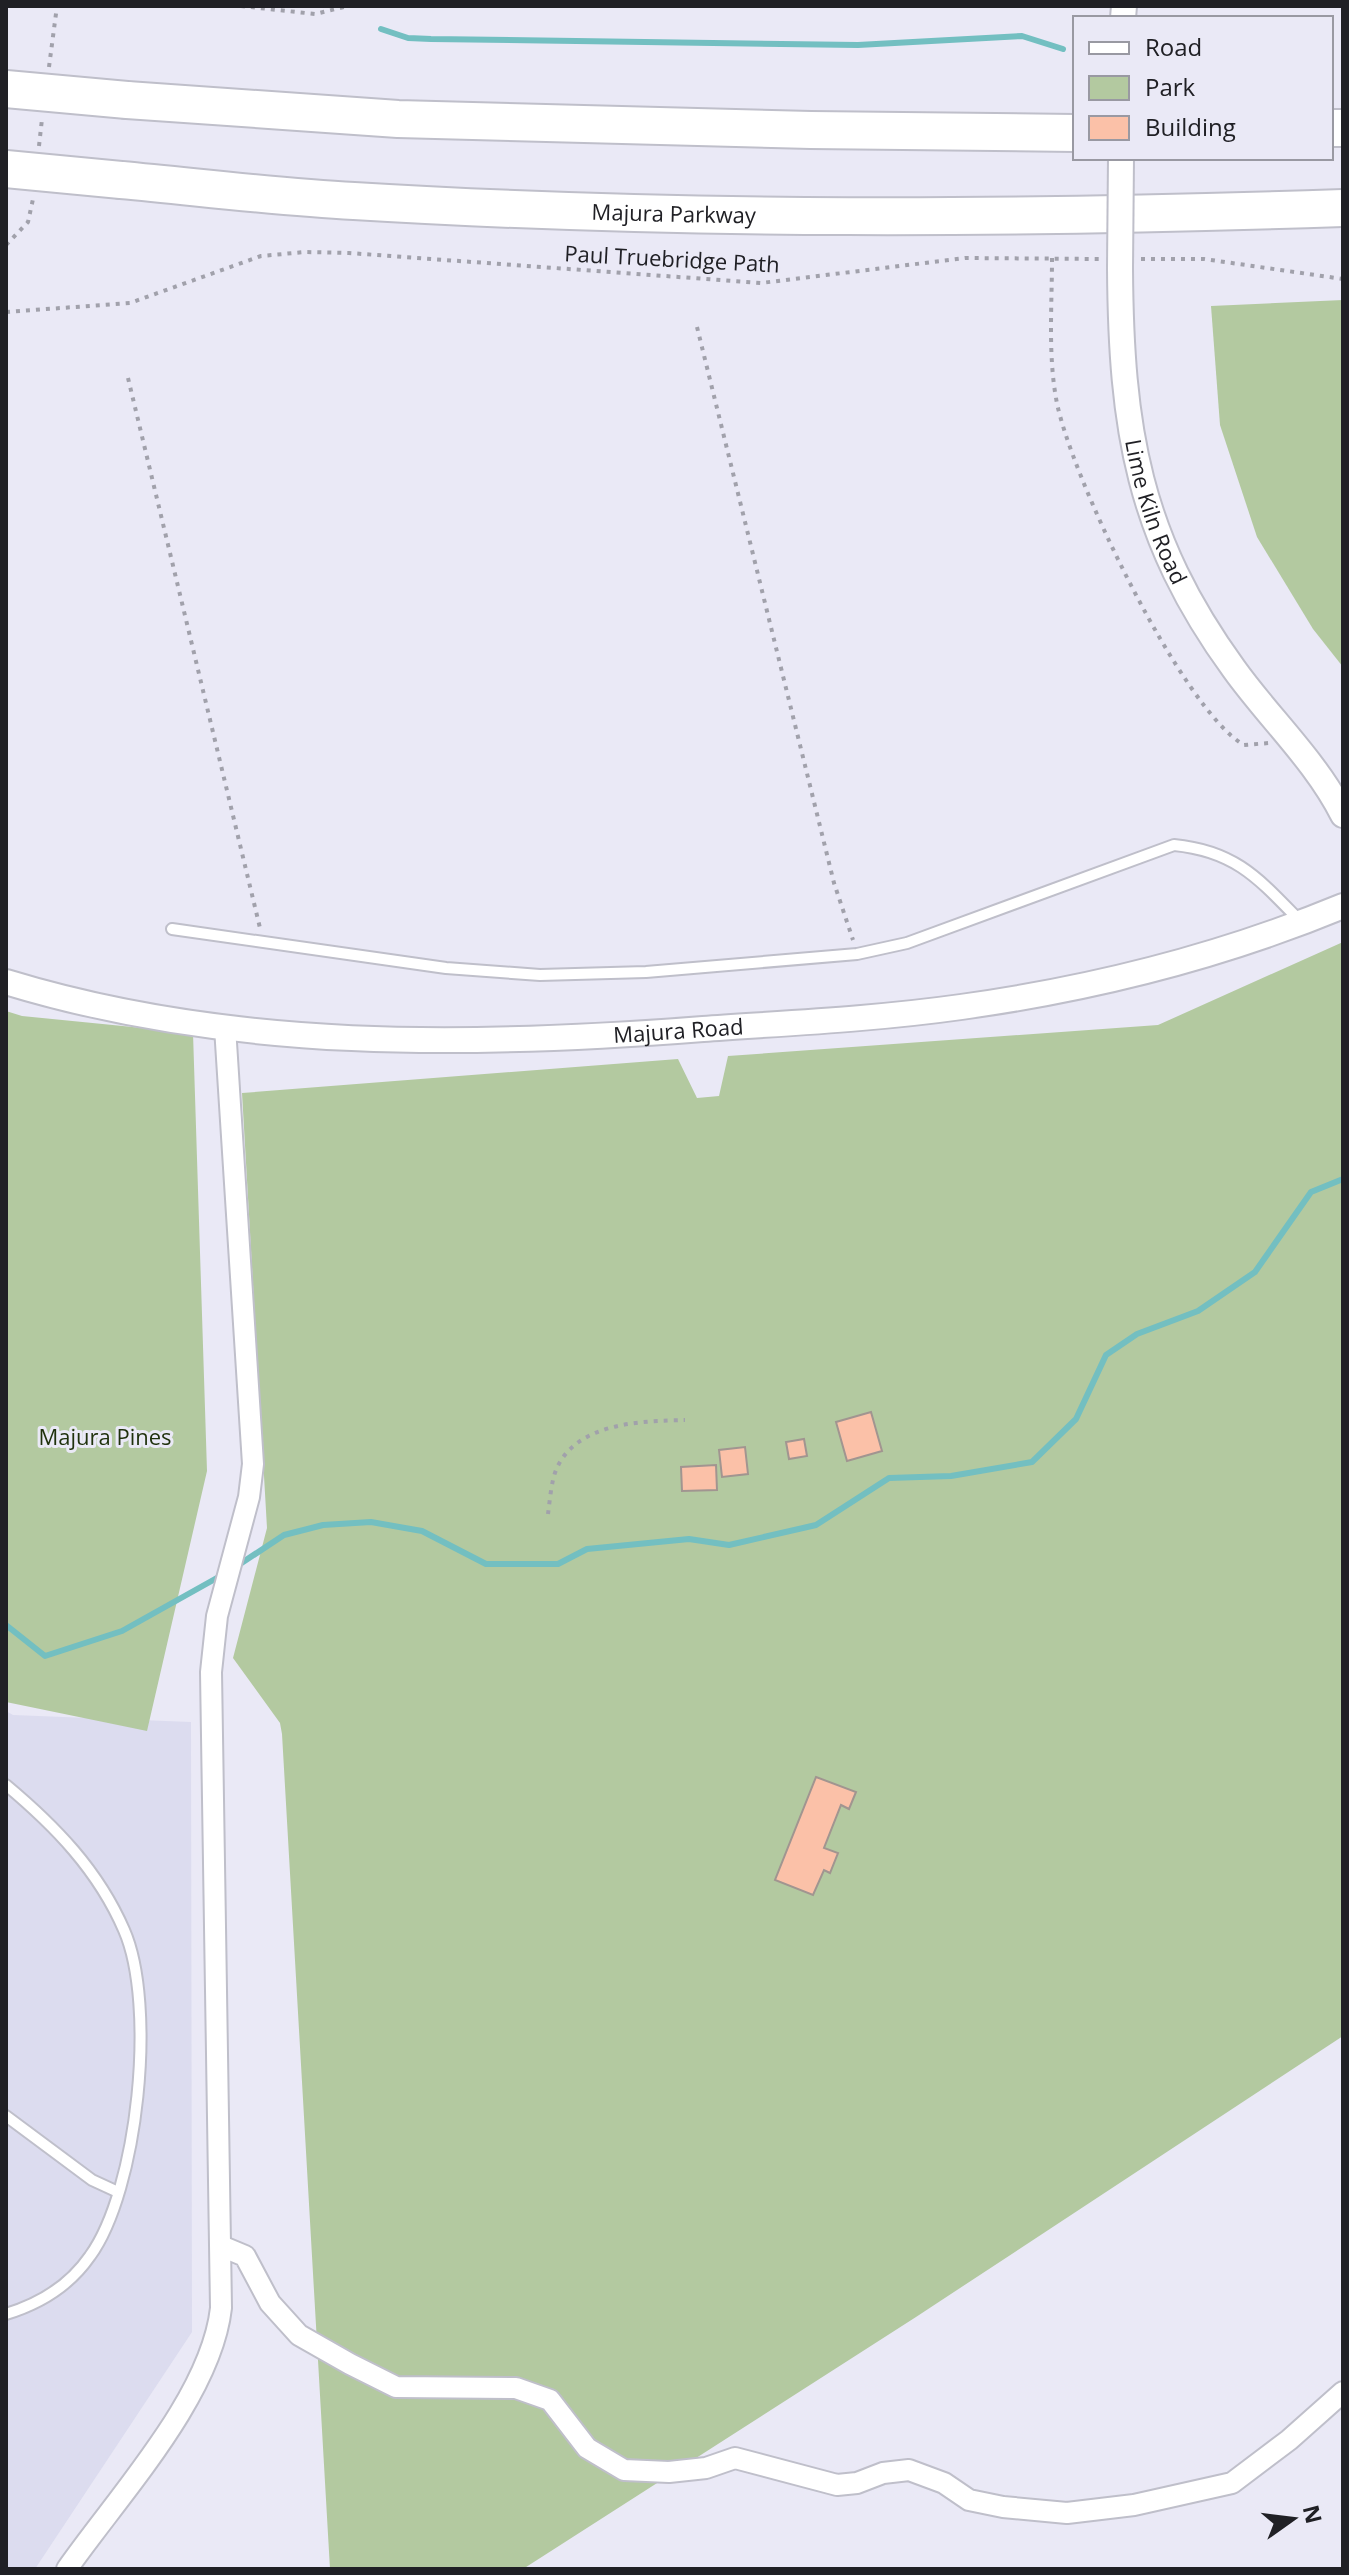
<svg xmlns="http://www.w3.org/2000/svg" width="1349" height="2575" font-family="'Open Sans',sans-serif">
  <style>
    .built { fill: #dcdcef }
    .green { fill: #b3c9a0 }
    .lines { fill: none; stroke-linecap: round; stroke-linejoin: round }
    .stream { stroke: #73bfc1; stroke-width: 6 }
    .building { fill: #fbc1a8; stroke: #a19590; stroke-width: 2 }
    .service-casing { stroke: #bfbfca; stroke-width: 14 }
    .minor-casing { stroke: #bfbfca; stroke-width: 24 }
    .tertiary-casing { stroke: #bfbfca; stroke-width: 28 }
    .motorway-casing { stroke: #bfbfca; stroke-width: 40 }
    .path { stroke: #a1a1ab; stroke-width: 4; stroke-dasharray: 4 6; stroke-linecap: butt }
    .service { stroke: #fff; stroke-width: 10 }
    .minor { stroke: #fff; stroke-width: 20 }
    .tertiary { stroke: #fff; stroke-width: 24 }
    .motorway { stroke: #fff; stroke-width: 36 }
    .tertiary-bridge-casing { stroke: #bfbfca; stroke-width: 28; stroke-linecap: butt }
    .motorway-bridge-casing { stroke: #bfbfca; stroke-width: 40; stroke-linecap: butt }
    .tertiary-bridge { stroke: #fff; stroke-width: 24 }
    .motorway-bridge { stroke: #fff; stroke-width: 36 }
    .labels { text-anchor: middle; stroke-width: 6; stroke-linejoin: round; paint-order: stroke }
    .street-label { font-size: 22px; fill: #202025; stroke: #eae9f6 }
    .park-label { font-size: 22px; fill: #1f310c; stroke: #eae9f6 }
  </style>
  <rect width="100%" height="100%" fill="#eae9f6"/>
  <polygon class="built" points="6,1711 13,1715 191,1722 192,2332 35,2569 6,2569"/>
  <g class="green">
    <polygon points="1343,300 1343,667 1313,629 1257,537 1220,425 1211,306"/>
    <polygon points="1343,942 1343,2036 916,2317 523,2569 330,2569 282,1734 280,1723 233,1658 267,1528 242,1093 678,1059 697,1098 719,1096 728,1056 1158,1025"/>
    <polygon points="6,1011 22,1016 193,1033 207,1471 147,1731 6,1702"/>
  </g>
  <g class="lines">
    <g class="stream">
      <polyline points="381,29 408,38 431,39 858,45 1022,36 1063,49"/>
      <polyline points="237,1566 284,1535 323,1525 371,1522 422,1531 486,1564 558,1564 587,1549 689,1539 729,1545 816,1525 889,1478 951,1476 1032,1462 1076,1419 1106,1355 1137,1334 1198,1311 1255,1272 1311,1192 1343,1179"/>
      <polyline points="6,1625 45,1656 122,1631 224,1574"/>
    </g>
  </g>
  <g class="building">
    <polygon points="871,1412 882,1451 847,1461 836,1422"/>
    <polygon points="804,1439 807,1456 789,1459 786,1442"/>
    <polygon points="745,1447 748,1474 722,1477 719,1450"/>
    <polygon points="716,1465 717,1490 682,1491 681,1467"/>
    <polygon points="816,1777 856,1792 849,1809 841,1805 824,1848 838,1853 830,1873 824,1870 813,1895 775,1880"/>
  </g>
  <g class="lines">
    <defs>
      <g id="service">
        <path d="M172,929L446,968L540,975L646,972L857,954L907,943L1174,845C1236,851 1259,879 1301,922"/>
        <path d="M6,1785C55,1826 98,1870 124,1930C157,2005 138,2190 90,2256C70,2285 39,2304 6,2314"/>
        <polyline points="6,2116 92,2180 118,2192"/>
      </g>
      <g id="minor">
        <polyline points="221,2246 245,2256 270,2303 299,2335 350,2364 396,2387 516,2388 550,2400 587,2448 624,2470 669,2472 706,2468 735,2458 837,2485 857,2483 883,2473 909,2470 944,2483 969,2500 1003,2507 1067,2513 1134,2505 1232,2483 1289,2440 1343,2392"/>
        <path d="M67,2569C118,2496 211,2397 221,2308L211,1672L217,1616L249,1497L253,1464L225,1027"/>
      </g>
      <g id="tertiary">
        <polyline points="1123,18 1124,6"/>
        <path id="s1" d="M1120,268C1121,428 1138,537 1234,669C1269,718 1316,761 1343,815"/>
        <path id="s2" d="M6,982C232,1051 470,1047 703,1029C789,1023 876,1019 961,1007C1091,989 1222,956 1343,906"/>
      </g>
      <g id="motorway">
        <polyline points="127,100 398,119 811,130 1075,133"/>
        <polyline points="1331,128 1343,128"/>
        <path id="s3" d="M121,180C198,187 276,197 354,201C683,221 1013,219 1343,208"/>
      </g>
    </defs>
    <use href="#service" class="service-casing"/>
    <use href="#minor" class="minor-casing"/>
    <use href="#tertiary" class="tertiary-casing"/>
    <use href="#motorway" class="motorway-casing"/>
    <g class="path">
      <polyline points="241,6 315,14 348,6"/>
      <polyline points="49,67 57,6"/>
      <polyline points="39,146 42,119"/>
      <polyline points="6,245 28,222 33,199"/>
      <path d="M1052,258C1052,304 1048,353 1056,398C1068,471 1182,710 1244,745L1269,743"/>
      <polyline points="1141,259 1204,259 1343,279"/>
      <polyline points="6,312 130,303 261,256 305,252 349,253 761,283 965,258 1100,259"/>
      <polyline points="697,327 834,883 853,940"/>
      <polyline points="128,378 260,928"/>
      <path d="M548,1514C550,1500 551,1483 556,1470C576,1422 642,1421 685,1420"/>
    </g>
    <use href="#service" class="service"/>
    <use href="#minor" class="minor"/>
    <use href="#tertiary" class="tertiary"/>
    <use href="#motorway" class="motorway"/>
    <defs>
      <polyline id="tertiary-bridge" points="1120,268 1121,158"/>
      <g id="motorway-bridge">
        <polyline points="6,89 127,100"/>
        <polyline points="6,169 121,180"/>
      </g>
    </defs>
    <use href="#tertiary-bridge" class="tertiary-bridge-casing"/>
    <use href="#motorway-bridge" class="motorway-bridge-casing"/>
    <use href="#tertiary-bridge" class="tertiary-bridge"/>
    <use href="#motorway-bridge" class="motorway-bridge"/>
  </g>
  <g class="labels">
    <g class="street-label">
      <text dy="8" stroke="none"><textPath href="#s3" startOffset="554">Majura Parkway</textPath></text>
      <text transform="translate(672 259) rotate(3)" y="8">Paul Truebridge Path</text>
      <text dy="8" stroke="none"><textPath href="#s1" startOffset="248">Lime Kiln Road</textPath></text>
      <text dy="8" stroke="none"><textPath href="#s2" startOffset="678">Majura Road</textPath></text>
    </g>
    <g class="park-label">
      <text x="105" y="1445">Majura Pines</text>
    </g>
  </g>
  <rect width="1349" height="2575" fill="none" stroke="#202025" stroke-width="16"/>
  <rect x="1073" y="16" width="260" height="144" fill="#eae9f6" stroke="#9999a2" stroke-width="2"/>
  <rect x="1089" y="42" width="40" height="12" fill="#ffffff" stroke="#9999a2" stroke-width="2"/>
  <text x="1145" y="56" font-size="24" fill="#202025">Road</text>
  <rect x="1089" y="76" width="40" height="24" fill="#b3c9a0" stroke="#9999a2" stroke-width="2"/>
  <text x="1145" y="96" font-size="24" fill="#202025">Park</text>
  <rect x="1089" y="116" width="40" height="24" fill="#fbc1a8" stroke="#9999a2" stroke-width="2"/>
  <text x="1145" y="136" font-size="24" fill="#202025">Building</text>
  <g transform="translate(1293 2519) rotate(76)" stroke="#eae9f6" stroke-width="6" paint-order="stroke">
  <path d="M0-6L14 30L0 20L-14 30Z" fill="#202025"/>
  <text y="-12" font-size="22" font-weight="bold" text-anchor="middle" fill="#202025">N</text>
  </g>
</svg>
